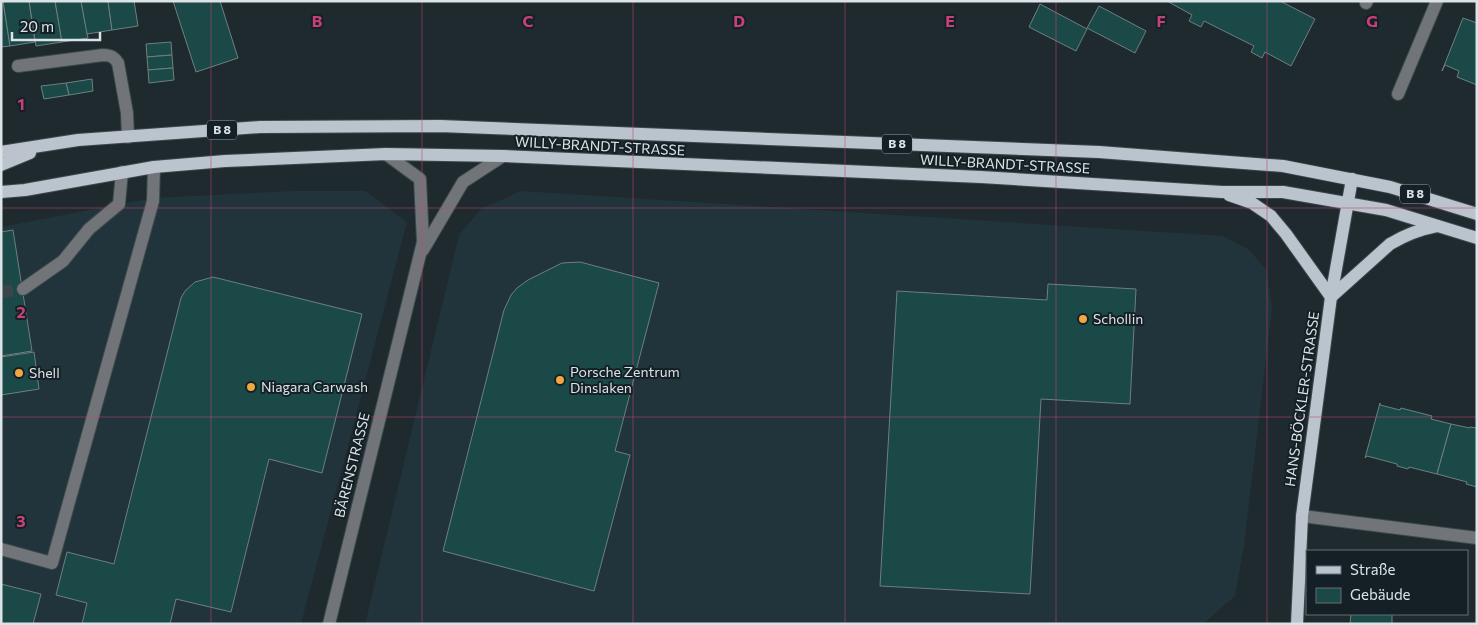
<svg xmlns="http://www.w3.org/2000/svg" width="1478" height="625" font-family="Commissioner,sans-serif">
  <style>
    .built { fill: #21343b }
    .building { fill: #1a4948; stroke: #6f7f7e }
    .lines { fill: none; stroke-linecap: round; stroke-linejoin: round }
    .minor-tunnel { stroke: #3a464a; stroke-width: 12; stroke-dasharray: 12 6; stroke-linecap: butt }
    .minor-casing { stroke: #3c484b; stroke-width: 14 }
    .major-casing { stroke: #3c484b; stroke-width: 14 }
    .minor { stroke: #717579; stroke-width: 12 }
    .major { stroke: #bbc3cc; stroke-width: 12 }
    .grid { fill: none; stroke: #c74177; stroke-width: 1; stroke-opacity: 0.55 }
    .poi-dot { fill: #f1a640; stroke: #142025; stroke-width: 2 }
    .labels { text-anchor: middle; stroke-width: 4; stroke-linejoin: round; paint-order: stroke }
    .shield { fill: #142025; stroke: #9fa8ac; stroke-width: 1 }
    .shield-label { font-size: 12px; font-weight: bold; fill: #dbe3e6 }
    .street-label { font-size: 14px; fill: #dbe3e6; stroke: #142025 }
    .poi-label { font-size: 14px; fill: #dbe3e6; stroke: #142025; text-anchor: start }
    .grid-label { font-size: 16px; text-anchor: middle; font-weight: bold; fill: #c74177; stroke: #142025; stroke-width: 4; stroke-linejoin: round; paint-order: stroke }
  </style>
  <rect width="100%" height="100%" fill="#1e2a2e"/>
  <g class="built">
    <polygon points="291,191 365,191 407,222 301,624 1,624 1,227 153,198"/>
    <polygon points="521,191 1223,236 1248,249 1266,269 1272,308 1244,546 1235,596 1203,624 365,624 459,235 481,209"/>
  </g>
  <g class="building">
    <polygon points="1,1 3,1 10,46 1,47"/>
    <polygon points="3,1 29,1 35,42 10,46"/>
    <polygon points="29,1 55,1 62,42 36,46"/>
    <polygon points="55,1 81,1 88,38 62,42"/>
    <polygon points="81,1 108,1 112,30 87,34"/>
    <polygon points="108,1 134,1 138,26 112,30"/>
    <polygon points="173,1 220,1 238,58 196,72"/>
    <polygon points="1167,1 1280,1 1315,19 1291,66 1265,52 1262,58 1251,52 1254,46 1204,21 1201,27 1189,21 1192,15"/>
    <polygon points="1040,4 1087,29 1076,51 1029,27"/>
    <polygon points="1099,6 1146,31 1135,53 1087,28"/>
    <polygon points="1463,18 1477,23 1477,85 1457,77 1459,71 1445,65 1442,71"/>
    <polygon points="171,42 172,55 147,57 146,44"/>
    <polygon points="172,55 173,68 148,70 147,57"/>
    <polygon points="173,68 174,80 149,83 148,70"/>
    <polygon points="92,79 93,91 69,95 66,83"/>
    <polygon points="66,83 69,95 44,99 41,86"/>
    <polygon points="13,230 32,351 1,356 1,232"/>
    <polygon points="580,262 659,283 615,451 630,455 594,591 443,551 504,310 511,295 517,288 528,280 562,263"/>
    <polygon points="213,277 362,314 322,473 269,459 231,612 176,599 170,624 82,624 87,603 56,595 67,552 114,564 181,298 185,291 195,282"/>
    <polygon points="1048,284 1136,289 1130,404 1041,399 1030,594 880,586 897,291 1047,300"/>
    <polygon points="34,352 39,389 1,395 1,357"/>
    <polygon points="1380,403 1380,405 1400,410 1401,408 1432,416 1431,419 1451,424 1437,474 1409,467 1408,469 1397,466 1397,464 1367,456 1365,458"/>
    <polygon points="1451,424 1470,428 1470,427 1477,428 1477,487 1466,484 1467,482 1437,474"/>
    <polygon points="1,584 41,594 33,624 1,624"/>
    <polygon points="1351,614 1392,614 1392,624 1350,624"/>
  </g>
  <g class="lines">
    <polyline class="minor-tunnel" points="1,292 23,289"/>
    <defs>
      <g id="minor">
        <polyline points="1366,3 1367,1"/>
        <path d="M18,66L103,55C111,55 114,57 118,63L127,113L128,137"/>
        <polyline points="1398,94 1437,1"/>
        <polyline points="423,250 463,182 503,156"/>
        <polyline points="23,289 63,261 89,229 119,204 122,172"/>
        <polyline points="1302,516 1477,538"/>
        <polyline points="1,549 52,563 153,201 154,167"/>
        <polyline points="329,624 423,242 420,179 386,154"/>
      </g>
      <g id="major">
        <polyline points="1,152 78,140 260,127 440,126 1099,152 1283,166 1390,187 1477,214"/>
        <polyline points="1,165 30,153"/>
        <polyline points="1,192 25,190 154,167 225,161 386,154 503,156 981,177 1222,192 1283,192 1386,210 1477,238"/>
        <polyline points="1229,195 1252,203 1271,216 1286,234 1331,297"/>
        <path d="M1331,297L1390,244C1405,235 1421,229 1437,226"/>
        <polyline points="1297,624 1302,516 1331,297 1352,179"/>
      </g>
    </defs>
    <use href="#minor" class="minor-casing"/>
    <use href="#major" class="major-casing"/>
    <use href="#minor" class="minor"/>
    <use href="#major" class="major"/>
  </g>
  <path class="grid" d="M211,1V624M422,1V624M633,1V624M845,1V624M1056,1V624M1267,1V624M1,208H1477M1,417H1477"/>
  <g class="poi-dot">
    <circle cx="1083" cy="319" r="5"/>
    <circle cx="19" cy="373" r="5"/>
    <circle cx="560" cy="380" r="5"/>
    <circle cx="251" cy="387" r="5"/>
  </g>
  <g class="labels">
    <g class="shield">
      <rect x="207" y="120.5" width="30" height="19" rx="4"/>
      <rect x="882" y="134.5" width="30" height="19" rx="4"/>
      <rect x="1400" y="184.5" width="30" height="19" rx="4"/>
    </g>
    <g class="shield-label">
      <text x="222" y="134">B 8</text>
      <text x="897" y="148">B 8</text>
      <text x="1415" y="198">B 8</text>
    </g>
    <g class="street-label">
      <text transform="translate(600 146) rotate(3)" y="5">WILLY-BRANDT-STRASSE</text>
      <text transform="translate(1005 164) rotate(3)" y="5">WILLY-BRANDT-STRASSE</text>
      <text transform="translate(1302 399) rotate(-82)" y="5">HANS-BÖCKLER-STRASSE</text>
      <text transform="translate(352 465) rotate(-76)" y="5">BÄRENSTRASSE</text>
    </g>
    <g class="poi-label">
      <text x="1093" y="324">Schollin</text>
      <text x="570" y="377">Porsche Zentrum<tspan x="570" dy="16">Dinslaken</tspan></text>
      <text x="29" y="378">Shell</text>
      <text x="261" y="392">Niagara Carwash</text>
    </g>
  </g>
  <g class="grid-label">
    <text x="317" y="27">B</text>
    <text x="528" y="27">C</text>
    <text x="739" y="27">D</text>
    <text x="950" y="27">E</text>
    <text x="1161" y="27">F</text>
    <text x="1372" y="27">G</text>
    <text x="21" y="110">1</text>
    <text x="21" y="318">2</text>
    <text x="21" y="527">3</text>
  </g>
  <rect width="1478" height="625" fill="none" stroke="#dbe3e6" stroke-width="5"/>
  <rect x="1306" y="550" width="162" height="65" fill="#142025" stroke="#646e72"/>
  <rect x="1316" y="566" width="25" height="8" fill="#bbc3cc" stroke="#646e72"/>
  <text x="1350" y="575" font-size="15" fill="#dbe3e6">Straße</text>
  <rect x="1316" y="588" width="25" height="15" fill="#1a4948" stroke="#646e72"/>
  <text x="1350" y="600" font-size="15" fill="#dbe3e6">Gebäude</text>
  <path d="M12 32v8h88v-8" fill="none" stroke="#dbe3e6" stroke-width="2.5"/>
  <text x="20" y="32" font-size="15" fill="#dbe3e6" stroke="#142025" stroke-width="4" paint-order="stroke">20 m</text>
</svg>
